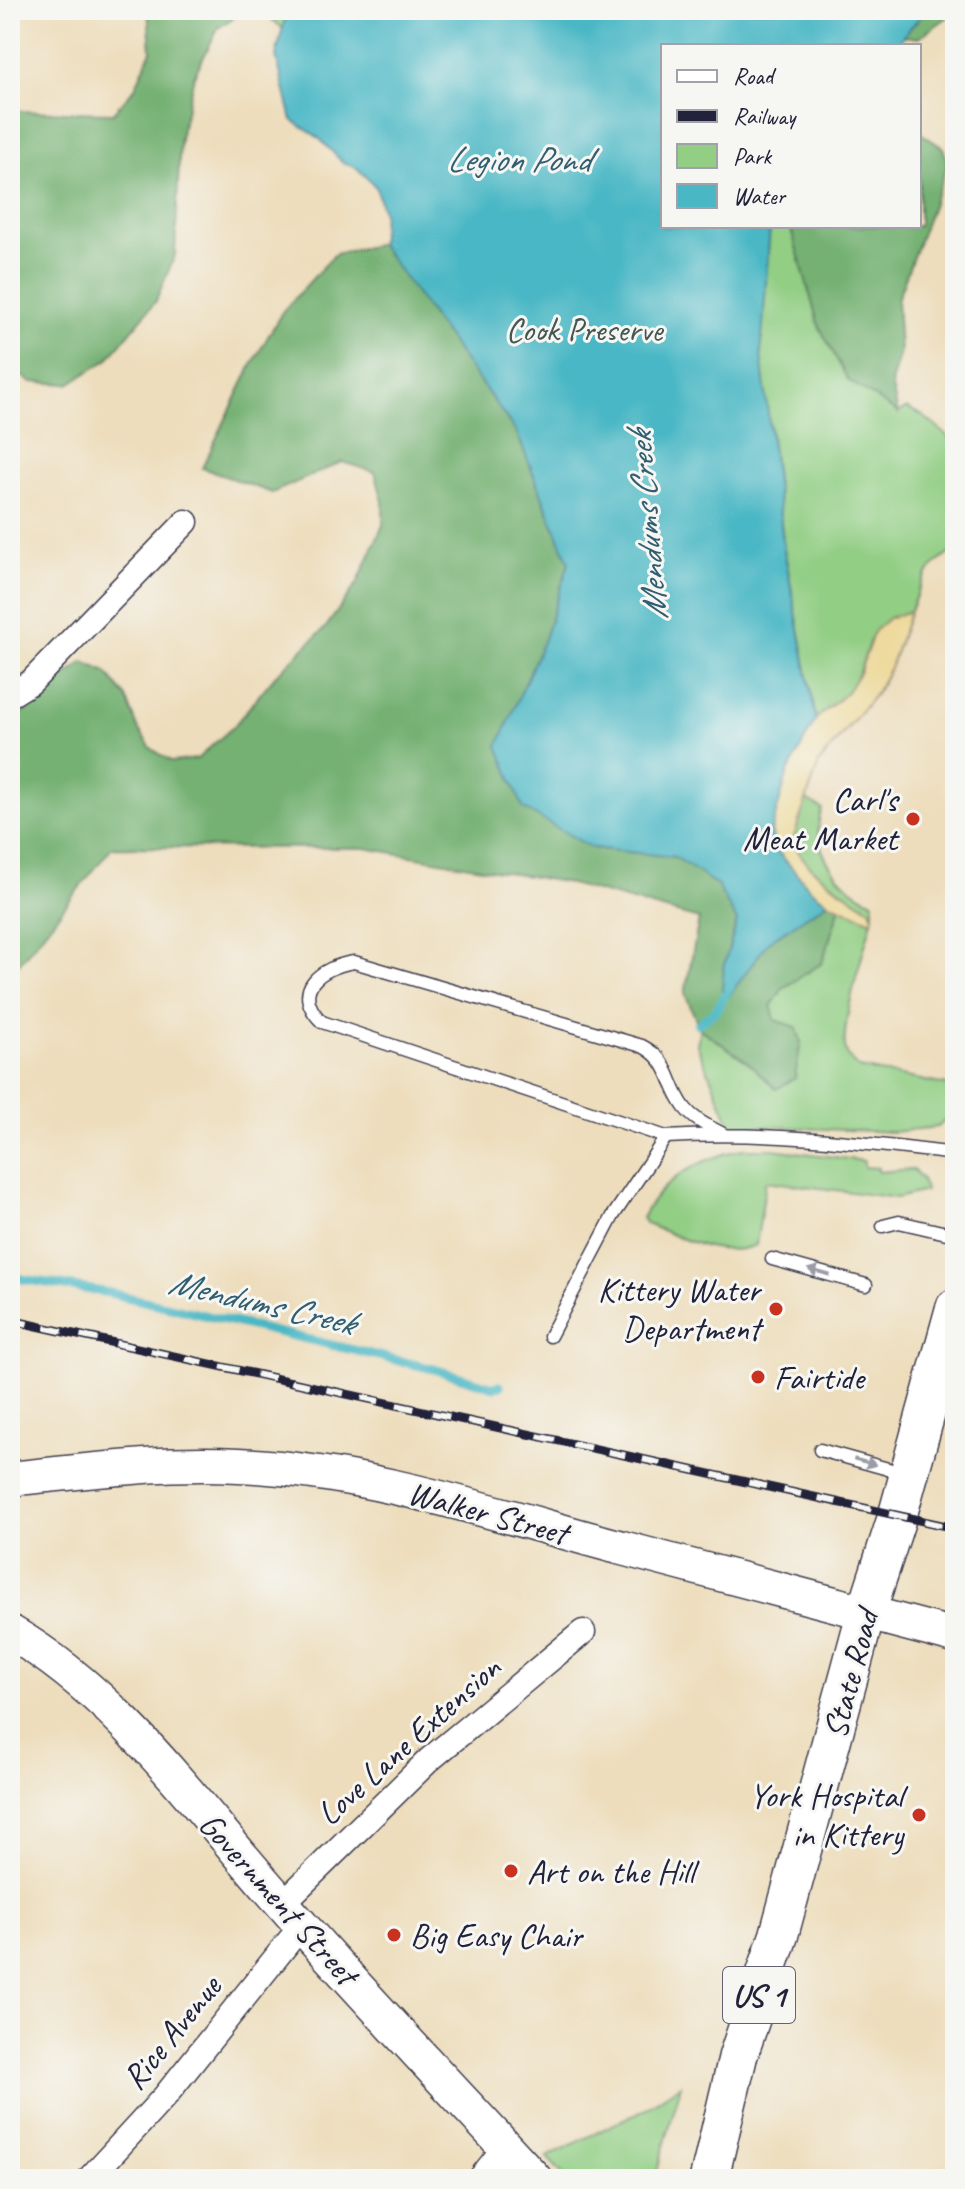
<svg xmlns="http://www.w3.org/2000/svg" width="965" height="2189" font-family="Caveat,sans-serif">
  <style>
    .green { fill: #92ce84; stroke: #5a7860; stroke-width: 2 }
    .forest { fill: #75b172; stroke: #4c6a56; stroke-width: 2 }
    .sand { fill: #eeda9e; stroke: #887e6c; stroke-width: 2 }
    .water { fill: #4ab7c5; stroke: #366c80; stroke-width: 2 }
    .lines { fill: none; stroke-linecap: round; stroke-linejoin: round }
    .stream { stroke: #4ab7c5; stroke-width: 9 }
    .lane-casing { stroke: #403e4e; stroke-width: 15 }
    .street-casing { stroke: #403e4e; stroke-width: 27 }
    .secondary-casing { stroke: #403e4e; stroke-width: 37 }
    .primary-casing { stroke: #403e4e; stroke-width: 41 }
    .lane { stroke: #fff; stroke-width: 12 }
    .street { stroke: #fff; stroke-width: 24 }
    .secondary { stroke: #fff; stroke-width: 34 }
    .primary { stroke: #fff; stroke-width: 38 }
    .rail-casing { stroke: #22223b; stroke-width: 9 }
    .rail { stroke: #f6f6f2; stroke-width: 6; stroke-dasharray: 18; stroke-linecap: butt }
    .oneway { fill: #9c9ca7 }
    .poi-dot { fill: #c8321e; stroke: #f6f6f2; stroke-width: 3 }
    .labels { text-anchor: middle; stroke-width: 6; stroke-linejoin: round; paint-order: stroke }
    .shield { fill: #f6f6f2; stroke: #626272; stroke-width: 2 }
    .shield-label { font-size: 32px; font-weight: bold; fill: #22223b }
    .park-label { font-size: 34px; fill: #445651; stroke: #f6f6f2 }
    .poi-label { font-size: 34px; fill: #22223b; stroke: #f6f6f2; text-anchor: end }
    .street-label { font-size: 34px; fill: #22223b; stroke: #f6f6f2 }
    .water-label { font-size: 36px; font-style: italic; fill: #325e72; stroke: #f6f6f2 }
  </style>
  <rect width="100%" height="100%" fill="#f6f6f2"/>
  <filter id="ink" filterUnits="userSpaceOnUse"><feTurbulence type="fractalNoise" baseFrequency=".0125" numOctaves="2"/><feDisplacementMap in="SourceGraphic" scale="16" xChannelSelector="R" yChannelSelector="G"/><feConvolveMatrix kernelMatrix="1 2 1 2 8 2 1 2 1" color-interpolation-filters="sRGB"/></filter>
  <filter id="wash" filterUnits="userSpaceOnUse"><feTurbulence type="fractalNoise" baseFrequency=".006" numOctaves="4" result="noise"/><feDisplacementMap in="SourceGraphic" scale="32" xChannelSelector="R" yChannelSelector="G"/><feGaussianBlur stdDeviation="1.8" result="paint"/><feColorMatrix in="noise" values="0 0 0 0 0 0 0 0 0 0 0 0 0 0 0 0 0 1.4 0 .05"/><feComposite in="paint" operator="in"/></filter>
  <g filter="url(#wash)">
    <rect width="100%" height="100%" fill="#edddbc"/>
    <g class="green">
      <path d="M261,10H880L663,46V226H885L844,373L898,413L907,408L922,415L955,442V550C925,568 923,579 910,611C856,628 876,651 849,690C841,701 827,710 816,719L784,549L770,426L446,166Z"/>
      <path d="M806,800L822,809C808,848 838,886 873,901V916L870,909C851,896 799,866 794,843C791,831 802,812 806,800Z"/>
      <path d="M840,906L872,921C864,950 842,1019 845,1047C846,1056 851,1062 859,1068L952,1086L955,1077V1111L938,1127L892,1132L734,1125L729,1121L697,1045L700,1029L748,1062L775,1088L796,1027L775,1020L771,1006L783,988L822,963Z"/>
      <path d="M743,1149H773L864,1161V1167L878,1168V1172L913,1169L922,1179L925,1191L897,1198L766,1181L756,1245C720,1260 680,1237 646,1224L642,1218C663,1177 700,1159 743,1149Z"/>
      <polygon points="681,2085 655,2179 567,2179 547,2157 643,2110"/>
    </g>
    <g class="forest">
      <polygon points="148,10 245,10 218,28 194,76 180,138 175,255 156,301 107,360 69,384 30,382 10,367 10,111 113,113 135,88 151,51"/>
      <polygon points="926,10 955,10 955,12 918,38 903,36"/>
      <polygon points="919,132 943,148 948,163 897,300 900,352 891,383 898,413 848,380 819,326 790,226 919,226"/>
      <polygon points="380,244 517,433 569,563 544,639 592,848 675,857 717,885 737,921 724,965 722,992 729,996 768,942 828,902 840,906 822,963 783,988 771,1006 775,1020 796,1027 801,1041 795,1078 776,1089 748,1062 700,1029 685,994 699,919 563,882 365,848 112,847 10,975 10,725 59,680 84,662 106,672 126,697 139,730 151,748 172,762 197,759 234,726 275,676 326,627 358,582 383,525 383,501 375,472 342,462 272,493 202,468 253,363 282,312 335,254"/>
    </g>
    <path class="sand" d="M910,611L890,668L876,693L819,763L794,836C793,865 849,895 870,909L873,916L872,921L828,902L811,890L776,850L771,831L788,772L816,719L847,692L860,671L874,631L889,618Z"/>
    <polygon class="water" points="287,10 926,10 903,36 898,46 663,46 663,226 770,226 761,354 784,549 816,719 788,772 771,831 776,850 811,890 828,902 768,942 729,996 722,992 724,965 737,921 717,885 675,857 592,848 523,808 498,746 544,639 569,563 517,433 380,244 383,214 376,187 357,168 343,163 319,138 292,120 276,56"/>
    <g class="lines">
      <g class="stream">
        <polyline points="698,1024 716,1010 731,985"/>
        <polyline points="10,1277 110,1293 434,1369 494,1387 500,1386"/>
      </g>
    </g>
  </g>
  <g filter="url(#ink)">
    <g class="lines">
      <defs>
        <g id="lane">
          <path d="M723,1134C710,1127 695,1121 685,1108C667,1085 672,1061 642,1046L354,962C321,967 289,990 322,1022L666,1137C763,1131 859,1142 955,1154"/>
          <polyline points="883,1226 899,1222 955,1235"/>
          <polyline points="772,1259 866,1285"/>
          <polyline points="550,1336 613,1216 666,1137"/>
          <polyline points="820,1450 906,1474"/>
        </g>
        <g id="street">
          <polyline points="10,695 31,682 186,522"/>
          <polyline points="282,1904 429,1760 583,1632"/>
          <polyline points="89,2179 166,2095 302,1925"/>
          <polyline points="480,2179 505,2147"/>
        </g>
        <g id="secondary">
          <path d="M10,1479C86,1471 162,1461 239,1465C370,1471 496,1514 622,1548C733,1578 844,1606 955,1636"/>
          <path d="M10,1632C121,1696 196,1807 280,1901C363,1996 450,2087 535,2179"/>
        </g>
        <polyline id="primary" points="709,2179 738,2056 779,1935 866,1613 898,1514 955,1308"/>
      </defs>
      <use href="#lane" class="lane-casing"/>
      <use href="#street" class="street-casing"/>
      <use href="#secondary" class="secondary-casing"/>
      <use href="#primary" class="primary-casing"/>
      <use href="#lane" class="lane"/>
      <use href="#street" class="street"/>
      <use href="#secondary" class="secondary"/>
      <use href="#primary" class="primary"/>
      <defs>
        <polyline id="rail" points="10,1320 955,1528"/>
      </defs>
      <use href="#rail" class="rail-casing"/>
      <use href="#rail" class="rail"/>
    </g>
    <defs><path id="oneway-solid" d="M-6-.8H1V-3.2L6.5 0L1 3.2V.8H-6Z" transform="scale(2)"/></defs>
    <g class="oneway">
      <use href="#oneway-solid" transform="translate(819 1272) rotate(-164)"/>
      <use href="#oneway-solid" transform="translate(865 1462) rotate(16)"/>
    </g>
  </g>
  <g class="poi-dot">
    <circle cx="913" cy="819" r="8"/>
    <circle cx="776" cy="1309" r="8"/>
    <circle cx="758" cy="1377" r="8"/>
    <circle cx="919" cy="1815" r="8"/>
    <circle cx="511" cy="1871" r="8"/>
    <circle cx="394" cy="1935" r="8"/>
  </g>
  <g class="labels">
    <rect class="shield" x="723" y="1967" width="72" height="56" rx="6"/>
    <g class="shield-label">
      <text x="759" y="2006">US 1</text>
    </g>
    <g class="park-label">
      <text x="584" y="341">Cook Preserve</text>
    </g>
    <g class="poi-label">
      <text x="897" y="811">Carl's<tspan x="897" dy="39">Meat Market</tspan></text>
      <text x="760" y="1301">Kittery Water<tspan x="760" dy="39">Department</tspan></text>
      <text x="774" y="1389" text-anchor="start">Fairtide</text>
      <text x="903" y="1807">York Hospital<tspan x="903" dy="39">in Kittery</tspan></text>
      <text x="527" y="1883" text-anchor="start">Art on the Hill</text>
      <text x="410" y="1947" text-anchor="start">Big Easy Chair</text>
    </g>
    <g class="street-label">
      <text transform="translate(488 1512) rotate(15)" y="12">Walker Street</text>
      <text transform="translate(850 1674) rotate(-75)" y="12">State Road</text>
      <text transform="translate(408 1740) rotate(-42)" y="12">Love Lane Extension</text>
      <text transform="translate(279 1898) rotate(48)" y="12">Government Street</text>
      <text transform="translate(171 2032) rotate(-51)" y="12">Rice Avenue</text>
    </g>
    <g class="water-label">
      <text x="518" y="171">Legion Pond</text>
      <text transform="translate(646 526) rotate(-95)" y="13">Mendums Creek</text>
      <text transform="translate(262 1301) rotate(13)" y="13">Mendums Creek</text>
    </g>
  </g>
  <rect width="965" height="2189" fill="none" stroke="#f6f6f2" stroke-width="40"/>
  <rect x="661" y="44" width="260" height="184" fill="#f6f6f2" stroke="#a1a1a9" stroke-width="2"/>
  <rect x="677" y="70" width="40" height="12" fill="#ffffff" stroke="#a1a1a9" stroke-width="2"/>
  <text x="733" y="84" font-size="24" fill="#22223b">Road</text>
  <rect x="677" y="110" width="40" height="12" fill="#22223b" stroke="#a1a1a9" stroke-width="2"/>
  <text x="733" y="124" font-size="24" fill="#22223b">Railway</text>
  <rect x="677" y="144" width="40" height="24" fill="#92ce84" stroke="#a1a1a9" stroke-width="2"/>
  <text x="733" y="164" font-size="24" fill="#22223b">Park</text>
  <rect x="677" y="184" width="40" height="24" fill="#4ab7c5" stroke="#a1a1a9" stroke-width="2"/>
  <text x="733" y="204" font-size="24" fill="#22223b">Water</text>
</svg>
